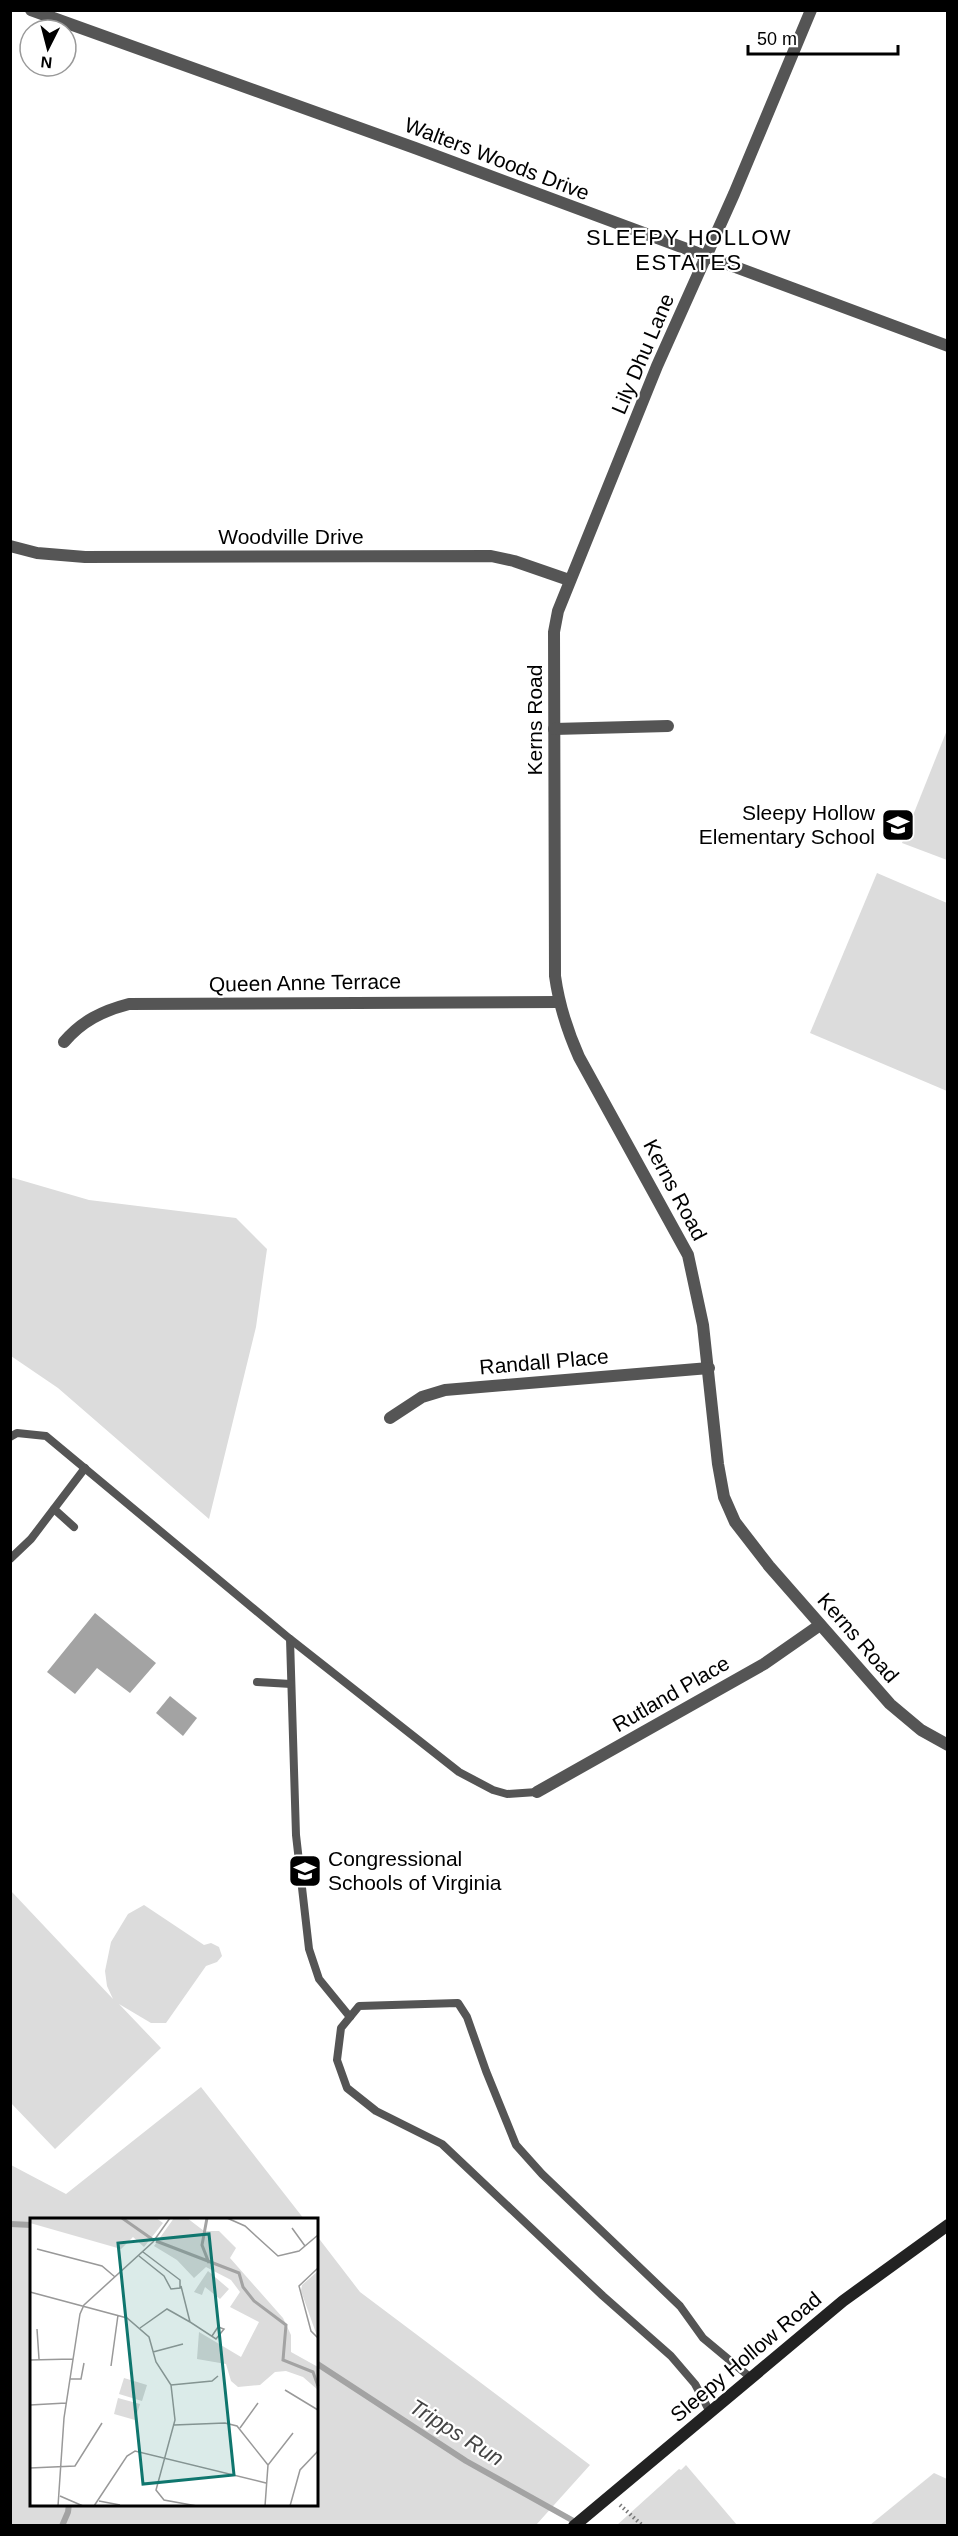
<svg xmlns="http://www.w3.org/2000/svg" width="958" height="2536" font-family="Helvetica,sans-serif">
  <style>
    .green { fill: #dcdcdc }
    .water { fill: #a3a3a3 }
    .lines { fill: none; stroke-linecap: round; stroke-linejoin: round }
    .stream { stroke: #a3a3a3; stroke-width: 6 }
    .path { stroke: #777; stroke-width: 4; stroke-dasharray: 1.5 3; stroke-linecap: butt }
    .lane { stroke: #555; stroke-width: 8 }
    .street { stroke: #555; stroke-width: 12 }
    .secondary { stroke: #222; stroke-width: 12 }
    .labels { text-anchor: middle; stroke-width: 4.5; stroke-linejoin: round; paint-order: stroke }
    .street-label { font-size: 21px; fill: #000; stroke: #fff }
    .poi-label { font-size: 21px; fill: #000; stroke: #fff; text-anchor: end }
    .neighbourhood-label { font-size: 22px; letter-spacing: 1.5px; fill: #000; stroke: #fff }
    .water-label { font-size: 22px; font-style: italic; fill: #444; stroke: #fff }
    .inset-river { fill: none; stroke: #a3a3a3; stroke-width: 3 }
    .inset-road { fill: none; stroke: #999; stroke-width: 1.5 }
    .view { fill: #0f766e; fill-opacity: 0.15; stroke: #0f766e; stroke-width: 3 }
    .inset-edge { fill: none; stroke: #000; stroke-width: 3 }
  </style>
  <rect width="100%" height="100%" fill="#fff"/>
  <g class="green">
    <polygon points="947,730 947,860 902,843"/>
    <polygon points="877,873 947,903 947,1091 810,1033"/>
    <polygon points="10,1177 89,1200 236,1218 267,1249 256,1327 209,1519 58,1388 11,1356"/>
    <polygon points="11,1891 113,1999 107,1986 105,1971 111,1942 128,1914 144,1905 204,1945 211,1943 219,1947 222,1956 217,1962 206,1966 166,2023 151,2023 119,2004 161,2048 55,2149 11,2103"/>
    <polygon points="201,2087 304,2219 32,2220 32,2504 316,2504 317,2236 360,2292 590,2465 536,2525 11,2525 11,2165 66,2194"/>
    <polygon points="686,2465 737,2525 617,2525 679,2469 681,2470"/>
    <polygon points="934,2473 947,2479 947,2525 870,2525"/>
  </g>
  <g class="water">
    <polygon points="95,1613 156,1663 130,1693 97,1668 75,1694 47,1672"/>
    <polygon points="170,1696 197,1718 183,1736 156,1713"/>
  </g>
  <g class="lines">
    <g class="stream">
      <polyline points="10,2224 32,2225"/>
      <polyline points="316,2363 466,2461 579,2524"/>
      <polyline points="62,2526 68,2512 69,2504"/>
    </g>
    <polyline class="path" points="620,2505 643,2526"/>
    <g class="lane">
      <polyline points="10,1437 17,1433 46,1436 290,1639 296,1835 309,1949 319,1979 350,2017"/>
      <polyline points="54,1509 74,1527"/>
      <polyline points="10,1559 31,1539 85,1468"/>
      <polyline points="290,1639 459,1772 493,1790 507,1794 537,1792"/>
      <polyline points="257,1682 291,1684"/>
      <polyline points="710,2412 695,2384 671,2356 603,2296 442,2144 376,2111 347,2088 337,2060 341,2028 359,2006 458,2003 467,2017 486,2071 516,2145 542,2174 680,2306 703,2338 751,2378"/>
    </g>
    <g class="street">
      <polyline points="31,10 415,148 948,346"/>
      <path d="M811,10L734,194L657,366L558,611L554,632L555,976C559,1005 567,1030 579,1057L688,1255L703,1325L718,1464L724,1497L735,1522L769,1566L890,1704L921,1730L948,1745"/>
      <polyline points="10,546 37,553 85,557 491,556 514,561 569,580"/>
      <polyline points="554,729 668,726"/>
      <path d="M64,1042C82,1021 102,1011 129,1004L558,1002"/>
      <polyline points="390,1418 422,1397 445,1390 709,1368"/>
      <polyline points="537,1792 764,1664 820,1625"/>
    </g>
    <polyline class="secondary" points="574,2526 843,2301 948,2225"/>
  </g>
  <defs>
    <symbol id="school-square" viewBox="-11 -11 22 22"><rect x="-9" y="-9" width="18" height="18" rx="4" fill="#000" stroke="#fff"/><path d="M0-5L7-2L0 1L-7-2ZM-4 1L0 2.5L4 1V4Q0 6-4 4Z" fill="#fff"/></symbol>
  </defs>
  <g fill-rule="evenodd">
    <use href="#school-square" x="879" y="806" width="38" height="38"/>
    <use href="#school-square" x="286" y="1852" width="38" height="38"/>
  </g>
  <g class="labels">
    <g class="street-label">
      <text transform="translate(497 159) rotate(21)" y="7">Walters Woods Drive</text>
      <text transform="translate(643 354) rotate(-67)" y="7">Lily Dhu Lane</text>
      <text x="291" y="544">Woodville Drive</text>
      <text transform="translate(535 720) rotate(-90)" y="7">Kerns Road</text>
      <text transform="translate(305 983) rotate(-1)" y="7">Queen Anne Terrace</text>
      <text transform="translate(675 1190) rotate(62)" y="7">Kerns Road</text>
      <text transform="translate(544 1362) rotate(-5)" y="7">Randall Place</text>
      <text transform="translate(858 1638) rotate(49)" y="7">Kerns Road</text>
      <text transform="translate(671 1694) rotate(-30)" y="7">Rutland Place</text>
      <text transform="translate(746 2357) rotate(-40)" y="7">Sleepy Hollow Road</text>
    </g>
    <g class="poi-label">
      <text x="875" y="820">Sleepy Hollow<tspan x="875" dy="24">Elementary School</tspan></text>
      <text x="328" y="1866" text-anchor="start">Congressional<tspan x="328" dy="24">Schools of Virginia</tspan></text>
    </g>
    <g class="neighbourhood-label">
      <text x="689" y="245">SLEEPY HOLLOW<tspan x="689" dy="25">ESTATES</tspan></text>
    </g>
    <g class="water-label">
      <text transform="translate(457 2432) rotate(32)" y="8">Tripps Run</text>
    </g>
  </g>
  <g transform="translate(30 2218)">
    <rect width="288" height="288" fill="#fff"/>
    <path d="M0,0H126L133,5L114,29L103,19L91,31L0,5ZM144,0H157L174,13H189L206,30L200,40L253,100L261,117V134L288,149V172L273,159L256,153L245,154L230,167L208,169L201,163L196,146L167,141L169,114L211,139L229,104L200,89L210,74L201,62L176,49L164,60L147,42L124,28ZM178,53L199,71L190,81L175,69L172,77L164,74ZM288,53V117L287,118L271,73L272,67ZM94,160L117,167L112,183L89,176ZM88,180L110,186L105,202L84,196Z" fill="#dcdcdc"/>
    <path class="inset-river" d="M92,0L122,21M177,0L172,27L179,45M126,23L209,55L213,69L224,83L256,107L253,142L283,154L288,168"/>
    <path class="inset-road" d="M197,0L215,8L248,38L269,33L288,17M262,10L275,28M7,31L72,48L85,59M109,38L134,58L141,71L150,70V62L113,34M288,50L269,68L281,113L288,120M151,68L160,104L186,121L194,111L188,109L182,118M0,74L97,100L119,119L126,144L141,167L145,202L126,272L134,282L167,288M110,110L137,91L160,104M7,111L9,141M123,134L153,126M0,142L43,141M81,148L88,97M40,161H51L54,145M141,167L182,163L188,158M255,172L288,192M0,187L36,185M144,207L195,205L207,208L238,247M210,210L228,185M0,250L45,248L72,205M30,278L53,288M69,283L90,287M28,288L34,200L50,96L54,87L123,24L140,0M64,288L97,238L105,233L236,265M235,288L238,247L263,215M260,288L270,252L288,233"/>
    <path class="view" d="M179,16L204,257L113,266L88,25Z"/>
    <rect width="288" height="288" class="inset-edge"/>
  </g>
  <rect width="958" height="2536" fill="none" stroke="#000000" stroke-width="24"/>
  <g transform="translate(48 48) rotate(186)"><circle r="28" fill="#ffffff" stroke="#999999" stroke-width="1.5"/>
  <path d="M0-4.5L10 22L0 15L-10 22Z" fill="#000000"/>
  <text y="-9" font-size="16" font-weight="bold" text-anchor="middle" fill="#000000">N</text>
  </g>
  <path d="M748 45v9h150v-9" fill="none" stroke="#000000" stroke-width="3"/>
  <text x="757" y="45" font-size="18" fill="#000000" stroke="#ffffff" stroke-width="4.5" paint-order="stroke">50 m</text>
</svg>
